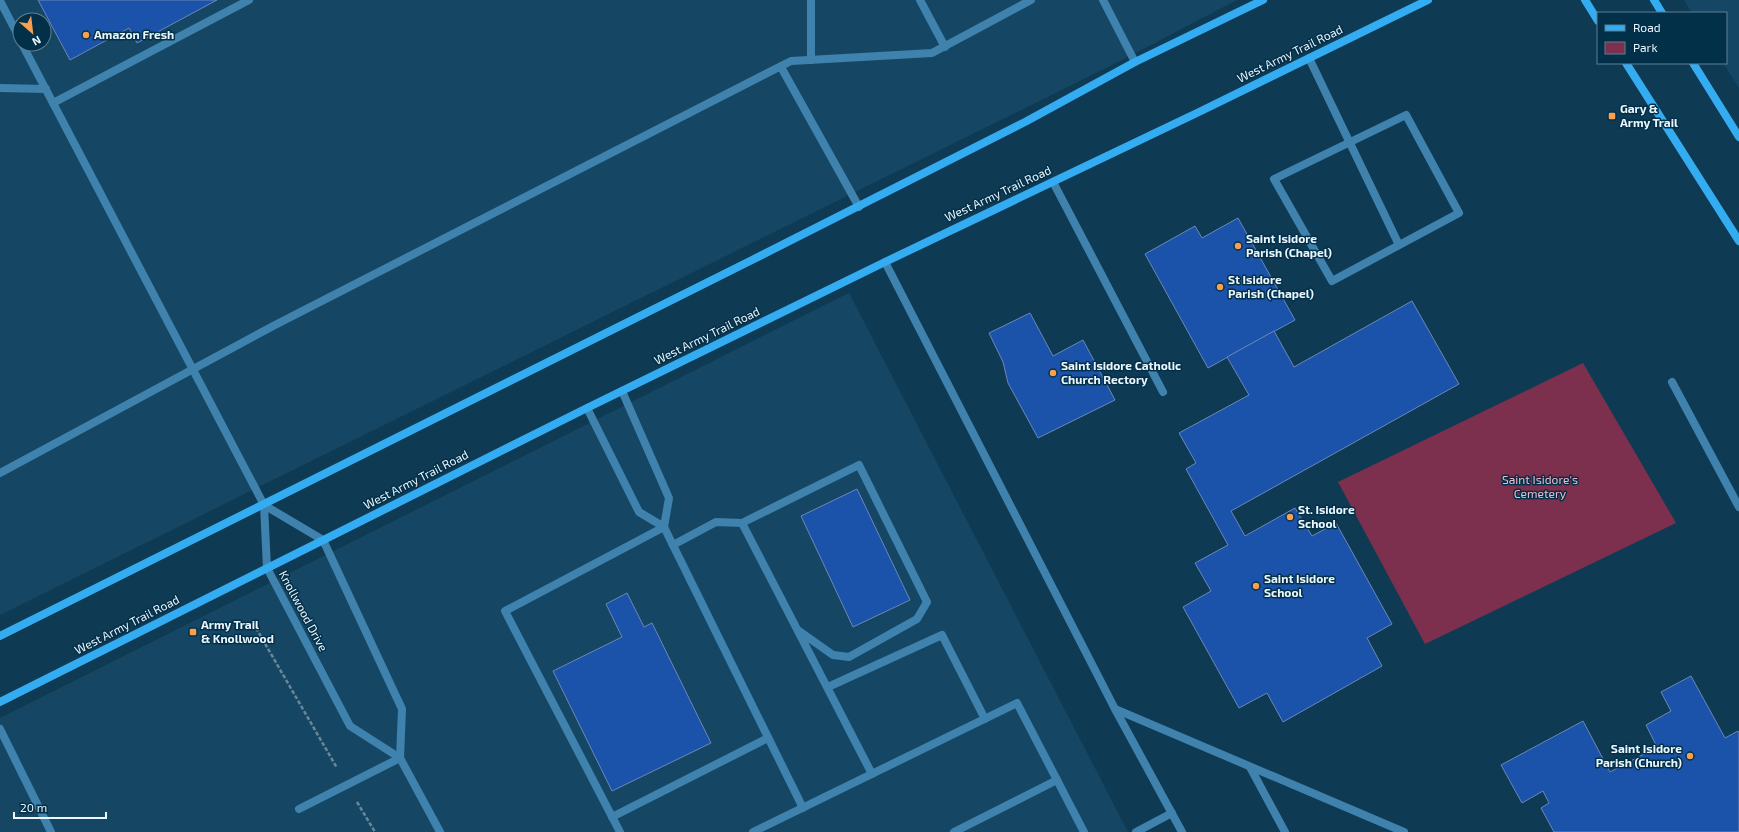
<svg xmlns="http://www.w3.org/2000/svg" width="1739" height="832" font-family="'Exo 2',sans-serif">
  <style>
    .built { fill: #154764; fill-rule: evenodd }
    .green { fill: #7d304d }
    .building { fill: #1b53aa; stroke: #6a88b8 }
    .lines { fill: none; stroke-linecap: round; stroke-linejoin: round }
    .path { stroke: #698799; stroke-width: 2.5; stroke-dasharray: 4 2; stroke-linecap: butt }
    .lane { stroke: #3f82ad; stroke-width: 8 }
    .street { stroke: #3f82ad; stroke-width: 8 }
    .secondary { stroke: #34acf1; stroke-width: 8 }
    .poi-dot { fill: #fa9f4f; stroke: #023049; stroke-width: 1.5 }
    .labels { text-anchor: middle; stroke-width: 3; stroke-linejoin: round; paint-order: stroke }
    .poi-label { font-size: 12px; font-weight: bold; fill: #ebf6fe; stroke: #023049; text-anchor: start }
    .street-label { font-size: 12px; fill: #ebf6fe; stroke: #023049 }
    .park-label { font-size: 12px; fill: #f6bacb; stroke: #023049 }
  </style>
  <rect width="100%" height="100%" fill="#0f3a54"/>
  <g class="built">
    <path d="M0,0H1237L1124,59L0,615ZM20,20H44V44H20Z"/>
    <polygon points="1684,0 1739,0 1739,88 1723,63 1726,63 1726,13 1692,13"/>
    <polygon points="849,293 1128,832 0,832 0,718"/>
  </g>
  <polygon class="green" points="1583,363 1676,523 1425,644 1338,482"/>
  <g class="building">
    <polygon points="38,0 217,0 137,43 129,28 70,60"/>
    <polygon points="1238,218 1295,320 1208,368 1145,254 1195,226 1202,238"/>
    <polygon points="1412,301 1459,384 1231,511 1245,536 1295,508 1312,536 1336,523 1392,624 1367,638 1382,666 1283,722 1267,693 1239,708 1183,607 1211,591 1195,563 1228,545 1186,469 1196,463 1179,433 1249,395 1227,357 1274,331 1294,367"/>
    <polygon points="1030,313 1053,356 1083,340 1115,400 1038,438 1008,383 1003,362 989,333"/>
    <polygon points="857,489 910,600 853,627 801,516"/>
    <polygon points="627,593 644,627 652,623 711,743 612,791 553,671 622,637 606,604"/>
    <polygon points="1691,676 1725,738 1738,731 1739,733 1739,832 1554,832 1541,808 1549,803 1543,791 1522,803 1501,765 1583,721 1610,772 1657,747 1646,725 1671,711 1661,692"/>
  </g>
  <g class="lines">
    <g class="path">
      <polyline points="256,628 337,768"/>
      <polyline points="357,802 375,832"/>
    </g>
    <g class="lane">
      <polyline points="920,0 945,47"/>
      <polyline points="1103,0 1135,62"/>
      <polyline points="0,1 20,39"/>
      <polyline points="22,44 264,505"/>
      <polyline points="1309,58 1399,245"/>
      <polyline points="811,60 811,0"/>
      <polyline points="781,67 859,207"/>
      <polyline points="0,88 46,89"/>
      <polyline points="53,103 249,0"/>
      <polygon points="1406,115 1459,213 1332,281 1274,179"/>
      <polyline points="1053,182 1163,392"/>
      <polyline points="885,262 1115,709 1404,832"/>
      <polyline points="1672,382 1739,507"/>
      <polyline points="622,391 669,498 664,527"/>
      <polyline points="587,408 639,512 664,527 803,808"/>
      <polyline points="0,473 275,325 791,61 932,53 1031,0"/>
      <polyline points="673,545 716,522 742,523"/>
      <polyline points="799,631 833,655 849,657 917,619 927,602 859,465 742,523 872,774"/>
      <polyline points="828,687 942,635 985,719"/>
      <polyline points="1115,709 1182,832"/>
      <polyline points="0,729 51,832"/>
      <polyline points="1250,767 1285,832"/>
      <polyline points="299,809 400,758"/>
      <polyline points="612,817 768,738"/>
      <polyline points="620,832 505,611 664,527"/>
      <polyline points="753,832 1017,703 1084,832"/>
      <polyline points="954,832 1057,780"/>
      <polyline points="1136,832 1172,813"/>
    </g>
    <g class="street">
      <polyline points="264,505 267,568 350,726 400,758 440,832"/>
      <polyline points="264,505 323,540 402,709 400,758"/>
    </g>
    <g class="secondary">
      <polyline points="1585,0 1598,21"/>
      <polyline points="1654,0 1662,13"/>
      <polyline points="1626,63 1739,241"/>
      <polyline points="1693,63 1739,137"/>
      <polyline points="0,636 752,260 1025,122 1135,62 1263,0"/>
      <polyline points="0,702 587,408 885,262 1199,112 1428,0"/>
    </g>
  </g>
  <g class="poi-dot">
    <circle cx="86" cy="35" r="4"/>
    <rect x="1608" y="112" width="8" height="8" rx="2"/>
    <circle cx="1238" cy="246" r="4"/>
    <circle cx="1220" cy="287" r="4"/>
    <circle cx="1053" cy="373" r="4"/>
    <circle cx="1290" cy="517" r="4"/>
    <circle cx="1256" cy="586" r="4"/>
    <rect x="189" y="628" width="8" height="8" rx="2"/>
    <circle cx="1690" cy="756" r="4"/>
  </g>
  <g class="labels">
    <g class="poi-label">
      <text x="94" y="39">Amazon Fresh</text>
      <text x="1620" y="113">Gary &amp;<tspan x="1620" dy="14">Army Trail</tspan></text>
      <text x="1246" y="243">Saint Isidore<tspan x="1246" dy="14">Parish (Chapel)</tspan></text>
      <text x="1228" y="284">St Isidore<tspan x="1228" dy="14">Parish (Chapel)</tspan></text>
      <text x="1061" y="370">Saint Isidore Catholic<tspan x="1061" dy="14">Church Rectory</tspan></text>
      <text x="1298" y="514">St. Isidore<tspan x="1298" dy="14">School</tspan></text>
      <text x="1264" y="583">Saint Isidore<tspan x="1264" dy="14">School</tspan></text>
      <text x="201" y="629">Army Trail<tspan x="201" dy="14">&amp; Knollwood</tspan></text>
      <text x="1682" y="753" text-anchor="end">Saint Isidore<tspan x="1682" dy="14">Parish (Church)</tspan></text>
    </g>
    <g class="street-label">
      <text transform="translate(1290 54) rotate(-26)" y="4">West Army Trail Road</text>
      <text transform="translate(998 194) rotate(-25)" y="4">West Army Trail Road</text>
      <text transform="translate(707 336) rotate(-26)" y="4">West Army Trail Road</text>
      <text transform="translate(416 480) rotate(-27)" y="4">West Army Trail Road</text>
      <text transform="translate(303 611) rotate(62)" y="4">Knollwood Drive</text>
      <text transform="translate(127 625) rotate(-27)" y="4">West Army Trail Road</text>
    </g>
    <g class="park-label">
      <text x="1540" y="484">Saint Isidore's<tspan x="1540" dy="14">Cemetery</tspan></text>
    </g>
  </g>
  <rect x="1597" y="12" width="130" height="52" fill="#023049" stroke="#5f7f91"/>
  <rect x="1605" y="25" width="20" height="6" fill="#34acf1" stroke="#5f7f91"/>
  <text x="1633" y="32" font-size="12" fill="#ebf6fe">Road</text>
  <rect x="1605" y="42" width="20" height="12" fill="#7d304d" stroke="#5f7f91"/>
  <text x="1633" y="52" font-size="12" fill="#ebf6fe">Park</text>
  <g transform="translate(32 32) rotate(152)"><circle r="19" fill="#023049" stroke="#5f7f91"/>
  <path d="M0-3L7 15L0 10L-7 15Z" fill="#fa9f4f"/>
  <text y="-6" font-size="11" font-weight="bold" text-anchor="middle" fill="#ebf6fe">N</text>
  </g>
  <path d="M14 812v6h92v-6" fill="none" stroke="#ebf6fe" stroke-width="2"/>
  <text x="20" y="812" font-size="12" fill="#ebf6fe" stroke="#023049" stroke-width="3" paint-order="stroke">20 m</text>
</svg>
